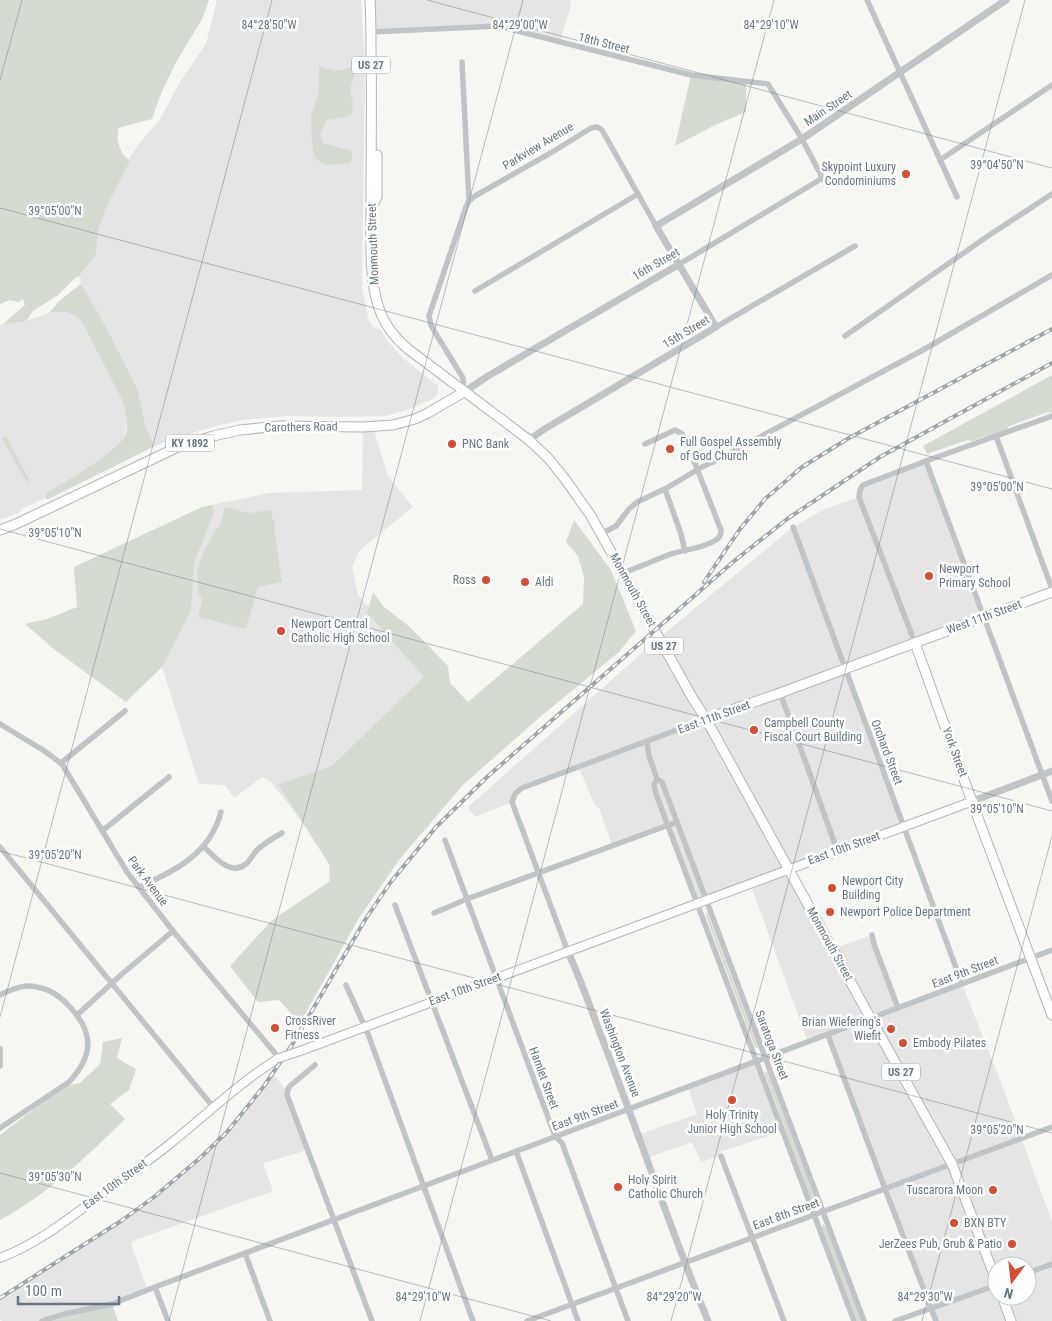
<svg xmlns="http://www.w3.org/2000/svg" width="1052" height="1321" font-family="'Roboto Condensed',sans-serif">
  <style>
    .built { fill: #e4e5e4; fill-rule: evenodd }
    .green { fill: #d6dbd2 }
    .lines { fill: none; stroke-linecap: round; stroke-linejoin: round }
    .secondary-casing { stroke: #b0b6ba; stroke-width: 10 }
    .primary-casing { stroke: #b1b6b9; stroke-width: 11 }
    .minor { stroke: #c0c4c7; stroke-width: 5.5 }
    .tertiary { stroke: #c0c4c7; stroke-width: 7 }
    .secondary { stroke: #fff; stroke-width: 8 }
    .primary { stroke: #fff; stroke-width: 9 }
    .rail-casing { stroke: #9fa6ab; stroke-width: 4 }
    .rail { stroke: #fff; stroke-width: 2; stroke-dasharray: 5.5; stroke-linecap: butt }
    .secondary-bridge-casing { stroke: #b0b6ba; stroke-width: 10; stroke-linecap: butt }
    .secondary-bridge { stroke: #fff; stroke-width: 8 }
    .ticks { fill: none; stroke: #677882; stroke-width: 1; stroke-opacity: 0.45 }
    .poi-dot { fill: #d84d31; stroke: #fff; stroke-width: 2 }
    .labels { text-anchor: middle; stroke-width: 5; stroke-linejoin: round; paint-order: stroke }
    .shield { fill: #fff; stroke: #95a0a8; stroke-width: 1 }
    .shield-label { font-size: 11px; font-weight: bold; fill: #677882 }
    .street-label { font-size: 12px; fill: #677882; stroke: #fff }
    .poi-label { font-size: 12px; fill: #677882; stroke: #fff; text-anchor: start }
    .ticks-label { font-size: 12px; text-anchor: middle; fill: #677882; stroke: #fff; stroke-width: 5; stroke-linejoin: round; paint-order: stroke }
  </style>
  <rect width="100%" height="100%" fill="#f6f6f3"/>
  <g class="built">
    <polygon points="217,0 361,0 365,67 362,288 368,316 367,318 374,328 380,329 388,342 403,358 438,386 438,394 434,398 410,409 385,416 337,417 288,416 242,420 212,427 176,438 155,446 146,428 138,390 105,325 81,284 79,276 96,255 98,231 106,208 130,161 128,160 141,141 159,121 180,82 206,44"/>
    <polygon points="370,0 569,0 571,5 560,42 497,26 371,32"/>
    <polygon points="64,310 73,314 82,322 121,398 127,419 123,446 129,459 48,499 45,498 22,509 20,512 0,520 0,325 3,324 9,324 26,321 49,313"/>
    <polygon points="363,427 373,427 388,476 413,507 359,551 352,567 358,595 494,742 364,900 270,781 262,777 234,798 225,785 199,784 162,667 202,507 269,493 362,490"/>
    <path d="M926,461L984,617L845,669L904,826L789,868L832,949L872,935L898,1008L962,984L1002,1085L1052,1222V1321H936L828,1035L808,1042L750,883L697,902L667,825L612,845L599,808L595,805L579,768L522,788L512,802L475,817L468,807L659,638L793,527L823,510L859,497L863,485ZM997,1266H1027V1296H997Z"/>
    <polygon points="757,1061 783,1131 720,1152 721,1155 701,1162 692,1142 647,1158 638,1135 697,1114 688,1087"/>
    <polygon points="273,1073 287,1092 308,1150 264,1163 264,1166 273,1191 138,1239 132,1242 132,1247 147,1289 112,1304 42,1321 2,1321 0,1319 0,1298 121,1221 167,1187 200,1158 227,1132 250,1105"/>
  </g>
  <g class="green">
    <path d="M0,0H209L202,19L175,64L159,98L152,119L118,128C117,143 119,152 130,161L106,208L98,231L96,255L79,276L74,279L58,295L33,311L26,321L8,324H3L25,305L23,299L18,302L10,300L0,304Z"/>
    <polygon points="319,66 335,71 357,67 350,89 353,103 352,113 345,117 327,120 320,134 323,143 352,151 352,157 350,163 328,165 320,162 314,156 312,142 311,116 319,92"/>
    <polygon points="691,75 746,81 746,112 715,125 675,146"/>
    <path d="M81,284L105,325L138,390L146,428L155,446L48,499L45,498L47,493C64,483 118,451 125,436C130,424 125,410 121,398L82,322C69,311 65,310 49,313L59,301Z"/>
    <polygon points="1052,375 1052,413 1048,412 1009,426 1007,430 986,437 985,436 973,441 967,440 927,454 923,446"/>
    <polygon points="4,437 6,437 29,479 28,482 26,481 3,440"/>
    <polygon points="212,505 214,512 194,563 191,610 162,667 126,702 55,650 25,624 47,619 77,607 74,567 202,507"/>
    <polygon points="225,507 249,513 271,510 273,520 275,520 274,527 282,582 258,587 246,629 198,617 203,597 199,597 197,573 203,553 217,528 220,526"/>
    <polygon points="574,520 611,570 636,631 619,652 540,717 463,785 399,860 359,918 300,1023 279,1000 258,1002 230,966 271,921 330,881 329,864 278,784 332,766 424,677 367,613 373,592 383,606 410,627 448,666 450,683 468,702 583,604 584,577 578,556 566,542"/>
    <polygon points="707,912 757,1044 758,1048 756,1048 754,1045 706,916"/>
    <path d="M122,1038L117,1058L136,1069L129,1090L110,1104L125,1119C87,1156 47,1195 0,1220V1135L64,1086L80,1083L100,1064L103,1042Z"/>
    <polygon points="765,1071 768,1073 816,1201 816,1205 812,1202 765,1074"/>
    <polygon points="822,1224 824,1225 827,1229 861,1321 857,1321 822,1229"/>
    <polygon points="112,1304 118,1321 42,1321"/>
  </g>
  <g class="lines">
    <defs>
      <g id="secondary">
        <polyline points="303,1050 973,801"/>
        <path d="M0,1258C34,1245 62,1224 91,1202C117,1183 145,1164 171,1143C206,1115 240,1082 279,1058"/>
      </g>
      <g id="primary">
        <path d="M370,0C371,16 371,33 371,50C372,102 371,154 371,206C371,236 369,278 378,305C383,323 394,337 408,349L529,440L548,458L565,479L591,516L693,699L706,719L866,1010L952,1164L997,1283"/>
        <polyline points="372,206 377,197 377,155"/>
        <polyline points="0,530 16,524 180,446 213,436 240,430 280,426 363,427 393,425 415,419 428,413 464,392"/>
        <polyline points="915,643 975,810 1052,1015"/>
        <polyline points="706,719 780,693 1052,592"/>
        <polyline points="1002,1296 1011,1321"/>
      </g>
    </defs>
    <use href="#secondary" class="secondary-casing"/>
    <use href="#primary" class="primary-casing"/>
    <g class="minor">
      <polyline points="867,0 957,197"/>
      <polyline points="371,32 498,26 691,75 768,84 802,139 821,175 821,179 678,265"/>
      <polyline points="462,62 469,201"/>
      <polyline points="940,160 1052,85"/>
      <polyline points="475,291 638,194"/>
      <polyline points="716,327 855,246"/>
      <polyline points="845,336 985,238 1052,194"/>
      <polyline points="464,392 463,378 436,334 431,325 429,316 466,207 469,201 475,196 554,151 591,128 597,127 602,130 656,226"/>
      <polyline points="996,436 1052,589"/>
      <polyline points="926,461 1052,801"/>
      <polyline points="665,489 681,534 685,551"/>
      <polyline points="793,527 962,984"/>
      <polyline points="601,534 616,526 629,509 637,502 665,489 702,467 717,460 923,350 1052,275"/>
      <path d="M623,573C639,567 655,560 671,554C686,549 702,549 716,540C720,537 721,535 721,530L685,438L682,434L675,430L645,444"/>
      <polyline points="915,643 859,497 860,490 863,485 926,461 1052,416"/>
      <polyline points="780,693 806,763 837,850"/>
      <polyline points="0,724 43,750 62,764 127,872 173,931 279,1058"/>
      <polyline points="647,742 649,756 657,779 654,785 656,794 854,1321"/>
      <polyline points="61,763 125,711"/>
      <polyline points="657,779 662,782 864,1321"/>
      <polyline points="102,831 169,777"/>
      <polyline points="445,840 555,1136 562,1143 628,1321"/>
      <path d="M203,846C214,856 230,877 246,864C250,860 253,855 256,851C264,843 273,838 282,833"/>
      <polyline points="0,847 214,1108"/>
      <path d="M139,887C175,871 210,854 221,812"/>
      <polyline points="395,905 492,1160"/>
      <polyline points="434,913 467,899 677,822"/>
      <polyline points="872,935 874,944 898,1008"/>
      <polyline points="568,952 512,802 515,794 522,788 706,719"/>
      <polyline points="346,985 368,1034 473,1321"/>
      <path d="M0,995C12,989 24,984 37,987C50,989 62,998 70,1007C95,1034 93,1056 69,1082L0,1128"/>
      <polyline points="77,1015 122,974 173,931"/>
      <polyline points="828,1035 885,1189 936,1321"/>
      <polyline points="0,1049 0,1066"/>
      <polyline points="315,1065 290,1086 288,1089 287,1095 372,1321"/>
      <polyline points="516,1151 578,1321"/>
      <polyline points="721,1156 784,1321"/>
      <polyline points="245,1253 270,1321"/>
      <polyline points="1027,1273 1052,1264"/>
      <polyline points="155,1287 168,1321"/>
      <polyline points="42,1321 64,1314 112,1304 155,1287 1052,950"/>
      <polyline points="527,1321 1052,1127"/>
      <polyline points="895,1321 997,1285"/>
    </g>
    <g class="tertiary">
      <polyline points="464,392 488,376 678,265"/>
      <polyline points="529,440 543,430 716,327 656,226 802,139 1006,0"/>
      <polyline points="973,801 1052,771"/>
      <path d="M568,952C580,978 590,1006 600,1033C637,1128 669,1226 708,1321"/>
    </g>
    <use href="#secondary" class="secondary"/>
    <use href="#primary" class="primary"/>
    <defs>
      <g id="rail">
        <polyline points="704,582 740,529 751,516 765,499 802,467 849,438 1052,329"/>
        <polyline points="0,1298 121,1221 154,1197 200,1158 227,1132 264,1086 292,1045 365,920 390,883 436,827 487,777 733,562 787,519 880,457 1052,363"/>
      </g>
    </defs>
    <use href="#rail" class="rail-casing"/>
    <use href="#rail" class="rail"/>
    <defs>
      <polyline id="secondary-bridge" points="279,1058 303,1050"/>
    </defs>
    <use href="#secondary-bridge" class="secondary-bridge-casing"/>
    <use href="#secondary-bridge" class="secondary-bridge"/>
  </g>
  <path class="ticks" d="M427,0L1052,168M0,80L22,0M0,208L1052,489M0,529L1052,811M0,851L1052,1133M0,1017L272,0M0,1173L551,1321M169,1321L523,0M420,1321L774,0M671,1321L1025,0M922,1321L1052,836"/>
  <g class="poi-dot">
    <circle cx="906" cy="174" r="5"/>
    <circle cx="452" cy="444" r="5"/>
    <circle cx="670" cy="449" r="5"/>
    <circle cx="929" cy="576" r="5"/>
    <circle cx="486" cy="580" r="5"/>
    <circle cx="525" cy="582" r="5"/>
    <circle cx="281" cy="631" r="5"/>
    <circle cx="754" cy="730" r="5"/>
    <circle cx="832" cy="888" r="5"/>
    <circle cx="830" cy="912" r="5"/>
    <circle cx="275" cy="1028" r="5"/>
    <circle cx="891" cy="1029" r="5"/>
    <circle cx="903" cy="1043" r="5"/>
    <circle cx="732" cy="1100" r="5"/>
    <circle cx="618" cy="1187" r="5"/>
    <circle cx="993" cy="1190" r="5"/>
    <circle cx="954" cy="1223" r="5"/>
    <circle cx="1012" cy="1244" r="5"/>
  </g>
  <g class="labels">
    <g class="shield">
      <rect x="352" y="56.5" width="38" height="17" rx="4"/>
      <rect x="166" y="434.5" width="48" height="17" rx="4"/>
      <rect x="645" y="637.5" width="38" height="17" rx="4"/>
      <rect x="882" y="1063.5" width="38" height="17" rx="4"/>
    </g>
    <g class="shield-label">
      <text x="371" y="69">US 27</text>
      <text x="190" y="447">KY 1892</text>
      <text x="664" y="650">US 27</text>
      <text x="901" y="1076">US 27</text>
    </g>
    <g class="street-label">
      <text transform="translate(604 43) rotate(14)" y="4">18th Street</text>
      <text transform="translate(828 108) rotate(-34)" y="4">Main Street</text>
      <text transform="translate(538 146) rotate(-31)" y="4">Parkview Avenue</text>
      <text transform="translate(373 244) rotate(-92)" y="4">Monmouth Street</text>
      <text transform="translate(656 264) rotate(-30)" y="4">16th Street</text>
      <text transform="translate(686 332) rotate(-31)" y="4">15th Street</text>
      <text transform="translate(301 427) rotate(-1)" y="4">Carothers Road</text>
      <text transform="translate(633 590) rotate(61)" y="4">Monmouth Street</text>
      <text transform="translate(984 617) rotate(-20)" y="4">West 11th Street</text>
      <text transform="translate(714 717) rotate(-20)" y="4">East 11th Street</text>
      <text transform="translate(887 752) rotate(69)" y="4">Orchard Street</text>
      <text transform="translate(955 752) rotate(70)" y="4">York Street</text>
      <text transform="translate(844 848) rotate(-20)" y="4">East 10th Street</text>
      <text transform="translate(148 881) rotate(53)" y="4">Park Avenue</text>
      <text transform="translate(830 944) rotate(61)" y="4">Monmouth Street</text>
      <text transform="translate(965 972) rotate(-21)" y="4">East 9th Street</text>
      <text transform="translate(465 989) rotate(-20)" y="4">East 10th Street</text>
      <text transform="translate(772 1045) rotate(69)" y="4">Saratoga Street</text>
      <text transform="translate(620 1053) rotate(69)" y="4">Washington Avenue</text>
      <text transform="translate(544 1078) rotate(70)" y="4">Hamlet Street</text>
      <text transform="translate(585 1115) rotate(-20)" y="4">East 9th Street</text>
      <text transform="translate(115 1184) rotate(-36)" y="4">East 10th Street</text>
      <text transform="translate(786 1214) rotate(-20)" y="4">East 8th Street</text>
    </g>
    <g class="poi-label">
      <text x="896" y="171" text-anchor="end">Skypoint Luxury<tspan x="896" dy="14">Condominiums</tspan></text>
      <text x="680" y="446">Full Gospel Assembly<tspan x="680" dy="14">of God Church</tspan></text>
      <text x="462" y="448">PNC Bank</text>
      <text x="939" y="573">Newport<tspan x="939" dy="14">Primary School</tspan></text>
      <text x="476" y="584" text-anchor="end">Ross</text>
      <text x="535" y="586">Aldi</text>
      <text x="291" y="628">Newport Central<tspan x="291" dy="14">Catholic High School</tspan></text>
      <text x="764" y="727">Campbell County<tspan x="764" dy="14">Fiscal Court Building</tspan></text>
      <text x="842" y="885">Newport City<tspan x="842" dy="14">Building</tspan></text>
      <text x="840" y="916">Newport Police Department</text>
      <text x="285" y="1025">CrossRiver<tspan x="285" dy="14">Fitness</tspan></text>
      <text x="881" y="1026" text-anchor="end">Brian Wiefering's<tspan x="881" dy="14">Wiefit</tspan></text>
      <text x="913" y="1047">Embody Pilates</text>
      <text x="732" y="1119" text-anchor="middle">Holy Trinity<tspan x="732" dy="14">Junior High School</tspan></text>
      <text x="628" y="1184">Holy Spirit<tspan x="628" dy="14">Catholic Church</tspan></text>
      <text x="983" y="1194" text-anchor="end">Tuscarora Moon</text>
      <text x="964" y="1227">BXN BTY</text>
      <text x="1002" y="1248" text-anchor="end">JerZees Pub, Grub &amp; Patio</text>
    </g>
  </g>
  <g class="ticks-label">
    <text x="269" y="29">84°28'50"W</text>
    <text x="520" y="29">84°29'00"W</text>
    <text x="771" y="29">84°29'10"W</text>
    <text x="997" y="169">39°04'50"N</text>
    <text x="55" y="215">39°05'00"N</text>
    <text x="997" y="491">39°05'00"N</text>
    <text x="55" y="537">39°05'10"N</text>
    <text x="997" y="813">39°05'10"N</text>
    <text x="55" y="859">39°05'20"N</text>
    <text x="997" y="1134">39°05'20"N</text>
    <text x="55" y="1181">39°05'30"N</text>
    <text x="423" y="1301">84°29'10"W</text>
    <text x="674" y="1301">84°29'20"W</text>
    <text x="925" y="1301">84°29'30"W</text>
  </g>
  <g transform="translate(1012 1281) rotate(195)"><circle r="24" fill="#ffffff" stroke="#c2c9cd"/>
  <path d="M0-4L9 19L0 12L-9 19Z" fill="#d84d31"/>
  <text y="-8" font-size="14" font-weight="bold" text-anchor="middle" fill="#677882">N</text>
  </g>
  <path d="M18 1296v8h101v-8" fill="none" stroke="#677882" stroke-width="2.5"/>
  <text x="25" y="1296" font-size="15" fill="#677882" stroke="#ffffff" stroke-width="4" paint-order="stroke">100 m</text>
</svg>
